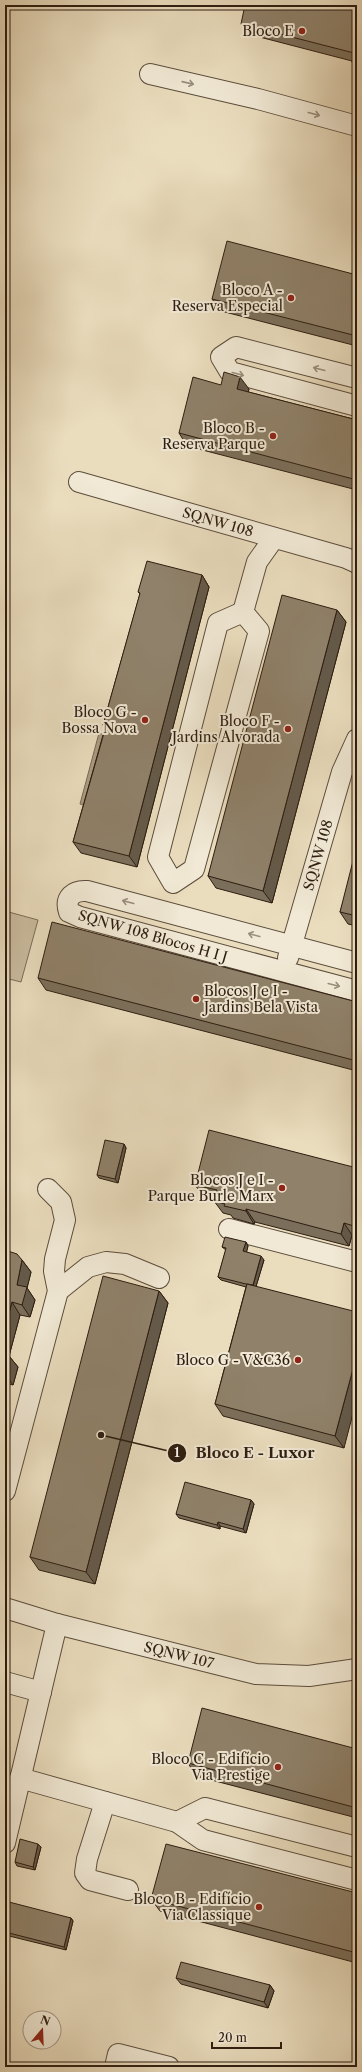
<svg xmlns="http://www.w3.org/2000/svg" width="362" height="2072" font-family="'Libre Caslon Text',serif">
  <style>
    .green { fill: #cabca0; stroke: #7c6c58 }
    .water { fill: #aa9c83; stroke: #786955 }
    .lines { fill: none; stroke-linecap: round; stroke-linejoin: round }
    .street-casing { stroke: #5c4d3c; stroke-width: 22 }
    .street { stroke: #f1e9d5; stroke-width: 20 }
    .wall { fill: #7b6f5b; stroke: #2d1d10 }
    .shaded-wall { fill: #645a4a; stroke: #2d1d10 }
    .building { fill: #8f816a; stroke: #2d1d10 }
    .oneway { stroke: #998d7c }
    .poi-dot { fill: #8f2418; stroke: #f1e9d5; stroke-width: 1.5 }
    .labels { text-anchor: middle; stroke-width: 4; stroke-linejoin: round; paint-order: stroke }
    .poi-label { font-size: 14px; fill: #2d1d10; stroke: #f1e9d5; text-anchor: end }
    .street-label { font-size: 14px; fill: #2d1d10; stroke: #f1e9d5 }
    .leader { fill: none; stroke: #2d1d10; stroke-width: 1.5 }
    .callout-dot { fill: #2d1d10; stroke: #f1e9d5; stroke-width: 1.5 }
    .mark-label { font-size: 12px; text-anchor: middle; font-weight: bold; fill: #fff }
    .callout-label { font-size: 15px; text-anchor: middle; font-weight: bold; fill: #2d1d10; stroke: #f1e9d5; stroke-width: 4; stroke-linejoin: round; paint-order: stroke }
  </style>
  <rect width="100%" height="100%" fill="#eaddbe"/>
  <filter id="stains"><feTurbulence type="fractalNoise" baseFrequency=".005" numOctaves="4"/><feColorMatrix values="0 0 0 0 .2 0 0 0 0 .09 0 0 0 0 .02 0 0 0 .5 -.17"/></filter>
  <radialGradient id="worn" r=".72"><stop offset=".6" stop-color="#630" stop-opacity="0"/><stop offset="1" stop-color="#630" stop-opacity=".3"/></radialGradient>
  <polygon class="green" points="5,911 38,920 21,982 5,978"/>
  <polygon class="water" points="99,733 114,737 95,808 80,804"/>
  <g class="lines">
    <defs>
      <g id="street">
        <polyline points="150,74 258,99 357,126"/>
        <polyline points="357,378 236,347 221,357 230,372 357,406"/>
        <polyline points="79,482 346,558 357,563"/>
        <polygon points="243,612 259,631 194,869 173,883 158,857 218,623"/>
        <polyline points="243,612 257,562 274,538"/>
        <polyline points="288,958 342,772 357,739"/>
        <path d="M357,963L87,891C74,890 64,897 69,912L80,917L357,991"/>
        <polyline points="229,1229 357,1262"/>
        <polyline points="58,1291 88,1267 106,1262 125,1264 159,1278"/>
        <polyline points="5,1491 58,1291 54,1271 55,1259 65,1220 61,1202 48,1189"/>
        <polyline points="5,1608 57,1624 256,1674 309,1676 357,1669"/>
        <polyline points="5,1682 41,1692"/>
        <polyline points="20,1778 177,1822 203,1840 357,1880"/>
        <polyline points="105,1802 87,1859 85,1873 90,1880 128,1890"/>
        <polyline points="177,1822 205,1808 357,1847"/>
        <polyline points="5,1843 57,1624"/>
        <polyline points="115,2067 118,2054 169,2067"/>
      </g>
    </defs>
    <use href="#street" class="street-casing"/>
    <use href="#street" class="street"/>
  </g>
  <g class="wall">
    <polygon points="357,5 357,69 352,62 352,61 248,34 241,24"/>
    <polygon points="357,275 357,346 221,311 212,299"/>
    <polygon points="221,385 249,389 248,392 357,420 357,490 187,446 179,433"/>
    <polygon points="202,575 209,587 137,867 81,853 73,842 105,728 103,725 140,594 138,592"/>
    <polygon points="337,610 346,622 272,903 216,888 208,876"/>
    <polygon points="357,858 357,926 348,924 340,912"/>
    <polygon points="38,978 357,1002 357,1071 46,990"/>
    <polygon points="124,1144 126,1148 118,1183 99,1178 97,1175"/>
    <polygon points="357,1168 357,1237 352,1235 349,1246 255,1222 254,1224 233,1218 231,1215 223,1213 214,1201 214,1200 204,1197 195,1185"/>
    <polygon points="246,1242 248,1246 246,1252 264,1260 256,1286 344,1448 223,1416 215,1404 246,1287 221,1280 218,1277 226,1250 222,1247"/>
    <polygon points="5,1250 22,1260 31,1272 27,1288 35,1300 30,1317 20,1315 9,1356 18,1367 13,1385 5,1383"/>
    <polygon points="159,1291 168,1303 95,1584 39,1570 30,1557"/>
    <polygon points="251,1500 254,1504 246,1533 220,1526 220,1529 179,1518 176,1514"/>
    <polygon points="357,1749 357,1818 196,1776 188,1763"/>
    <polygon points="41,1847 35,1870 17,1866 15,1862"/>
    <polygon points="357,1893 357,1963 160,1911 151,1899"/>
    <polygon points="5,1917 71,1918 73,1921 66,1950 5,1935"/>
    <polygon points="176,1978 270,1985 274,1991 268,2008 181,1984"/>
  </g>
  <g class="shaded-wall">
    <polygon points="5,25 7,27 7,62 5,58"/>
    <polygon points="240,377 249,389 246,402 237,389"/>
    <polygon points="202,575 209,587 137,867 129,856"/>
    <polygon points="337,610 346,622 272,903 263,891"/>
    <polygon points="124,1144 126,1148 118,1183 115,1179"/>
    <polygon points="246,1209 255,1222 254,1224 246,1211"/>
    <polygon points="344,1223 352,1235 349,1246 341,1234"/>
    <polygon points="246,1242 248,1246 246,1255 243,1251"/>
    <polygon points="261,1256 264,1260 255,1290 253,1286"/>
    <polygon points="22,1260 31,1272 27,1288 35,1300 30,1317 22,1305 17,1285"/>
    <polygon points="159,1291 168,1303 95,1584 86,1572"/>
    <polygon points="12,1302 20,1315 9,1356 18,1367 13,1385 5,1374 5,1328"/>
    <polygon points="357,1354 357,1398 344,1448 335,1436"/>
    <polygon points="251,1500 254,1504 246,1533 243,1529"/>
    <polygon points="218,1522 220,1526 220,1529 217,1525"/>
    <polygon points="38,1844 41,1847 35,1870 33,1867"/>
    <polygon points="71,1918 73,1921 66,1950 64,1947"/>
    <polygon points="270,1985 274,1991 268,2008 264,2002"/>
  </g>
  <g class="building">
    <polygon points="245,5 357,5 357,63 352,62 354,53 241,24"/>
    <polygon points="227,241 357,275 357,336 212,299"/>
    <polygon points="224,372 240,377 237,389 357,420 357,480 179,433 193,377 221,385"/>
    <polygon points="147,561 202,575 129,856 73,842 106,726 103,725 140,593 138,592"/>
    <polygon points="282,595 337,610 263,891 208,876"/>
    <polygon points="354,857 357,858 357,916 340,912"/>
    <polygon points="52,922 357,1002 357,1061 38,978"/>
    <polygon points="209,1130 357,1168 357,1227 344,1223 341,1234 246,1209 246,1211 224,1206 225,1204 214,1201 217,1190 195,1185"/>
    <polygon points="105,1140 124,1144 115,1179 97,1175"/>
    <polygon points="225,1237 246,1242 243,1251 261,1256 253,1285 247,1284 246,1284 218,1277 226,1248 222,1247"/>
    <polygon points="5,1250 17,1254 22,1260 17,1285 27,1287 22,1305 12,1302 5,1328"/>
    <polygon points="103,1276 159,1291 86,1572 30,1557"/>
    <polygon points="247,1284 357,1312 357,1354 335,1436 215,1404"/>
    <polygon points="5,1354 9,1355 5,1370"/>
    <polygon points="185,1482 251,1500 243,1529 218,1522 217,1525 176,1514"/>
    <polygon points="202,1708 357,1749 357,1808 188,1763"/>
    <polygon points="20,1839 38,1844 33,1867 15,1862"/>
    <polygon points="166,1844 357,1893 357,1953 151,1899"/>
    <polygon points="9,1902 71,1918 64,1947 5,1932 5,1917"/>
    <polygon points="181,1962 270,1985 264,2002 176,1978"/>
  </g>
  <defs><path id="oneway-shaft" d="M-6 0H5M1.5-3L5.5 0L1.5 3" fill="none" stroke-width="1.6" stroke-linecap="round" stroke-linejoin="round"/></defs>
  <g class="oneway">
    <use href="#oneway-shaft" transform="translate(188 83) rotate(13)"/>
    <use href="#oneway-shaft" transform="translate(314 114) rotate(15)"/>
    <use href="#oneway-shaft" transform="translate(319 369) rotate(-165)"/>
    <use href="#oneway-shaft" transform="translate(238 374) rotate(15)"/>
    <use href="#oneway-shaft" transform="translate(128 902) rotate(-165)"/>
    <use href="#oneway-shaft" transform="translate(254 935) rotate(-165)"/>
    <use href="#oneway-shaft" transform="translate(334 985) rotate(14)"/>
  </g>
  <g class="poi-dot">
    <circle cx="302" cy="31" r="4"/>
    <circle cx="291" cy="298" r="4"/>
    <circle cx="273" cy="436" r="4"/>
    <circle cx="145" cy="720" r="4"/>
    <circle cx="288" cy="729" r="4"/>
    <circle cx="196" cy="999" r="4"/>
    <circle cx="282" cy="1188" r="4"/>
    <circle cx="298" cy="1360" r="4"/>
    <circle cx="278" cy="1767" r="4"/>
    <circle cx="259" cy="1907" r="4"/>
  </g>
  <g class="labels">
    <g class="poi-label">
      <text x="294" y="36">Bloco E</text>
      <text x="283" y="295">Bloco A -<tspan x="283" dy="16">Reserva Especial</tspan></text>
      <text x="265" y="433">Bloco B -<tspan x="265" dy="16">Reserva Parque</tspan></text>
      <text x="137" y="717">Bloco G -<tspan x="137" dy="16">Bossa Nova</tspan></text>
      <text x="280" y="726">Bloco F -<tspan x="280" dy="16">Jardins Alvorada</tspan></text>
      <text x="204" y="996" text-anchor="start">Blocos J e I -<tspan x="204" dy="16">Jardins Bela Vista</tspan></text>
      <text x="274" y="1185">Blocos J e I -<tspan x="274" dy="16">Parque Burle Marx</tspan></text>
      <text x="290" y="1365">Bloco G - V&amp;C36</text>
      <text x="270" y="1764">Bloco C - Edifício<tspan x="270" dy="16">Via Prestige</tspan></text>
      <text x="251" y="1904">Bloco B - Edifício<tspan x="251" dy="16">Via Classique</tspan></text>
    </g>
    <g class="street-label">
      <text transform="translate(218 522) rotate(16)" y="5">SQNW 108</text>
      <text transform="translate(318 855) rotate(-74)" y="5">SQNW 108</text>
      <text transform="translate(153 936) rotate(16)" y="5">SQNW 108 Blocos H I J</text>
      <text transform="translate(179 1655) rotate(14)" y="5">SQNW 107</text>
    </g>
  </g>
  <path class="leader" d="M101 1435L177 1453"/>
  <g class="callout-dot">
    <circle cx="101" cy="1435" r="4"/>
    <circle cx="177" cy="1453" r="10"/>
  </g>
  <g class="mark-label">
    <text x="177" y="1457">1</text>
  </g>
  <g class="callout-label">
    <text x="255" y="1458">Bloco E - Luxor</text>
  </g>
  <rect width="362" height="2072" fill="none" stroke="#eaddbe" stroke-width="20"/>
  <rect x="6" y="6" width="350" height="2060" fill="none" stroke="#2d1d10" stroke-width="2"/>
  <rect x="10" y="10" width="342" height="2052" fill="none" stroke="#2d1d10"/>
  <g transform="translate(42 2030) rotate(19)"><circle r="19" fill="#f1e9d5" stroke="#a39786"/>
  <path d="M0-3L7 15L0 10L-7 15Z" fill="#8f2418"/>
  <text y="-6" font-size="11" font-weight="bold" text-anchor="middle" fill="#2d1d10">N</text>
  </g>
  <path d="M212 2042v6h69v-6" fill="none" stroke="#2d1d10" stroke-width="2"/>
  <text x="218" y="2042" font-size="12" fill="#2d1d10" stroke="#f1e9d5" stroke-width="3" paint-order="stroke">20 m</text>
  <rect width="100%" height="100%" filter="url(#stains)"/>
  <rect width="100%" height="100%" fill="url(#worn)"/>
</svg>
